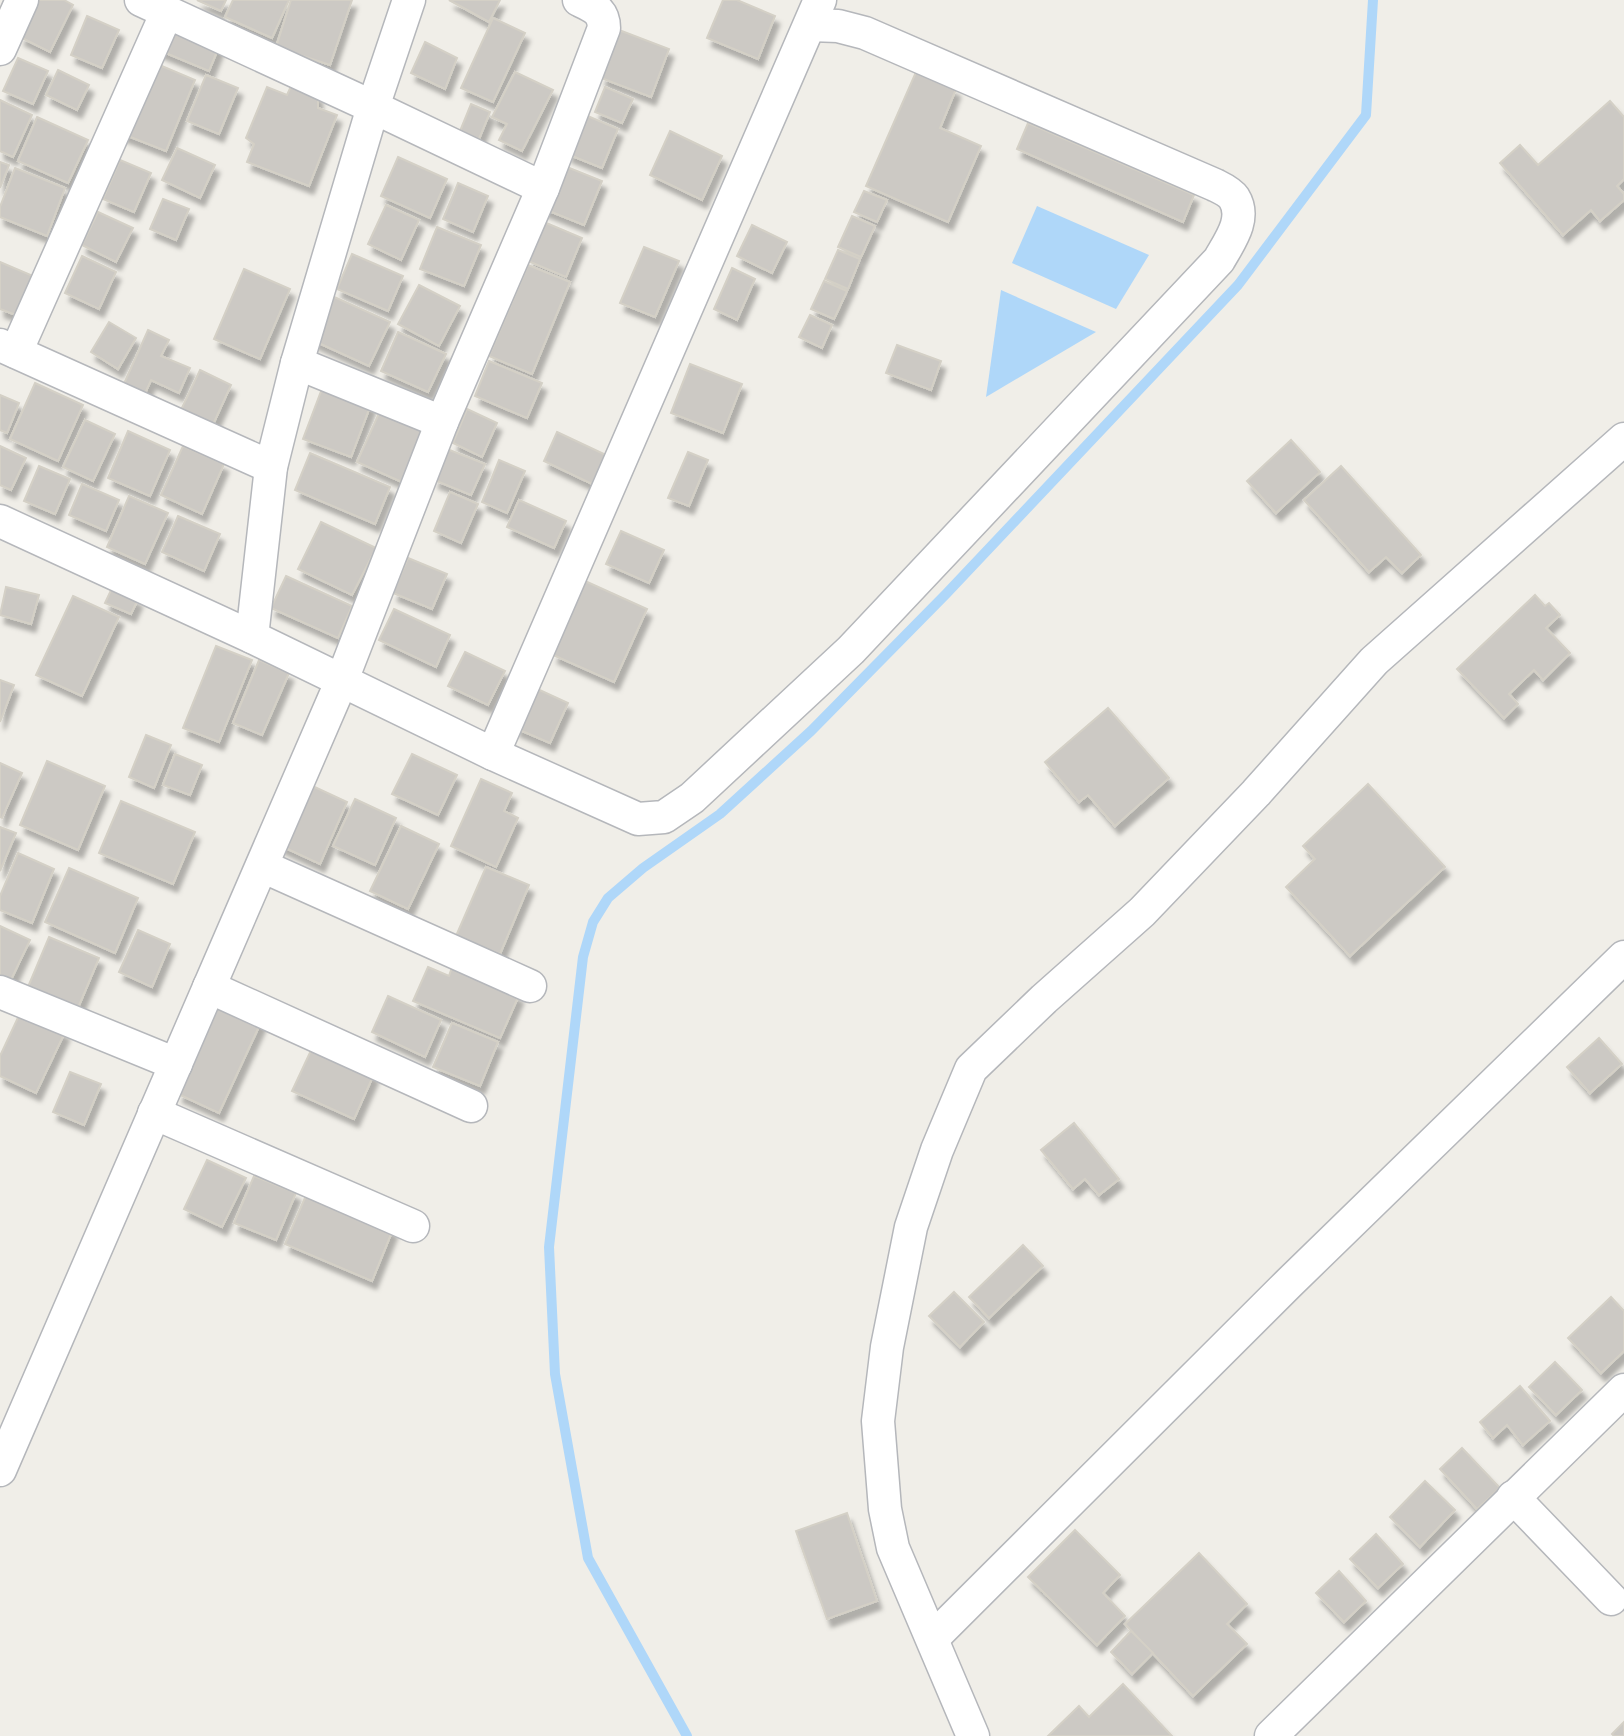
<svg xmlns="http://www.w3.org/2000/svg" width="1624" height="1736" font-family="Overpass,sans-serif">
  <style>
    .water { fill: #afd7f9 }
    .lines { fill: none; stroke-linecap: round; stroke-linejoin: round }
    .stream { stroke: #afd7f9; stroke-width: 10 }
    .building { fill: #ccc9c4; stroke: #d4d0c6; stroke-width: 2; filter: url(#shadow) }
    .minor-casing { stroke: #b5b7bb; stroke-width: 35 }
    .minor { stroke: #fff; stroke-width: 32 }
  </style>
  <defs>
    <filter id="shadow"><feDropShadow dx="4.5" dy="8" stdDeviation="2" flood-color="#0004"/></filter>
  </defs>
  <rect width="100%" height="100%" fill="#f0eee8"/>
  <g class="water">
    <polygon points="1037,206 1149,255 1116,309 1012,263"/>
    <polygon points="1001,290 1096,332 986,397"/>
  </g>
  <g class="lines">
    <polyline class="stream" points="687,1736 588,1558 555,1374 549,1247 583,957 593,922 608,898 643,868 720,814 811,731 946,594 1238,285 1366,115 1373,0"/>
  </g>
  <g class="building">
    <polygon points="38,0 64,0 73,5 50,52 20,37"/>
    <polygon points="197,0 226,0 221,11"/>
    <polygon points="233,0 289,0 272,38 225,17"/>
    <polygon points="291,0 352,0 330,65 276,47"/>
    <polygon points="449,0 500,0 489,22"/>
    <polygon points="723,0 737,0 775,16 758,59 707,38"/>
    <polygon points="87,16 119,30 102,68 71,55"/>
    <polygon points="170,17 222,39 209,71 156,49"/>
    <polygon points="493,18 525,33 493,102 461,88"/>
    <polygon points="619,30 669,49 651,97 601,78"/>
    <polygon points="425,42 457,58 445,89 411,73"/>
    <polygon points="18,58 48,71 33,104 3,91"/>
    <polygon points="150,61 195,80 166,151 120,133"/>
    <polygon points="58,70 89,85 77,110 46,95"/>
    <polygon points="515,72 553,90 522,151 499,140 507,124 492,117"/>
    <polygon points="916,72 956,89 940,128 981,146 948,222 866,186"/>
    <polygon points="206,75 238,88 219,134 187,121"/>
    <polygon points="292,84 318,95 318,108 337,115 309,186 247,162 254,144 246,138 267,87 287,95"/>
    <polygon points="605,87 633,99 622,123 595,112"/>
    <polygon points="0,100 32,115 13,157 0,151"/>
    <polygon points="1610,101 1624,117 1624,179 1617,186 1624,194 1624,200 1600,221 1591,210 1563,235 1500,163 1520,145 1538,165"/>
    <polygon points="471,104 490,112 477,144 458,136"/>
    <polygon points="583,114 618,129 602,168 567,154"/>
    <polygon points="37,117 88,140 68,183 18,161"/>
    <polygon points="1028,123 1194,195 1183,222 1017,149"/>
    <polygon points="670,131 722,156 702,200 650,175"/>
    <polygon points="177,148 215,165 200,198 162,180"/>
    <polygon points="398,157 447,179 430,218 381,196"/>
    <polygon points="120,160 151,173 134,212 103,199"/>
    <polygon points="0,162 9,165 0,188"/>
    <polygon points="557,163 602,181 584,225 539,207"/>
    <polygon points="15,168 65,188 47,236 0,217 0,207"/>
    <polygon points="458,183 488,196 473,232 443,219"/>
    <polygon points="864,191 887,200 877,222 854,212"/>
    <polygon points="163,199 189,209 176,240 150,229"/>
    <polygon points="386,205 419,220 401,260 368,244"/>
    <polygon points="98,212 133,228 116,262 82,245"/>
    <polygon points="852,216 875,226 861,257 838,247"/>
    <polygon points="544,222 582,238 566,277 528,261"/>
    <polygon points="752,225 787,242 772,273 737,256"/>
    <polygon points="437,227 481,245 464,286 420,269"/>
    <polygon points="644,247 679,261 655,317 620,303"/>
    <polygon points="838,250 860,259 848,289 825,279"/>
    <polygon points="352,254 403,276 388,311 337,289"/>
    <polygon points="82,256 116,272 99,309 65,293"/>
    <polygon points="0,262 33,276 16,315 0,309"/>
    <polygon points="528,265 570,282 532,374 489,356"/>
    <polygon points="732,268 755,279 737,320 714,309"/>
    <polygon points="244,269 290,289 260,359 214,339"/>
    <polygon points="824,281 847,291 834,319 811,309"/>
    <polygon points="419,285 460,306 439,346 398,324"/>
    <polygon points="332,296 390,322 369,366 312,340"/>
    <polygon points="810,315 832,325 822,348 799,337"/>
    <polygon points="109,322 136,338 118,369 91,352"/>
    <polygon points="148,330 169,340 161,356 190,368 179,393 151,380 143,398 122,388"/>
    <polygon points="398,332 446,354 428,392 381,371"/>
    <polygon points="897,345 941,361 931,390 886,373"/>
    <polygon points="489,361 542,383 527,418 475,396"/>
    <polygon points="690,364 742,384 723,433 671,413"/>
    <polygon points="200,370 231,385 211,429 179,414"/>
    <polygon points="35,383 83,405 58,461 10,439"/>
    <polygon points="323,386 371,404 351,457 303,439"/>
    <polygon points="0,395 19,403 7,433 0,430"/>
    <polygon points="467,409 497,423 482,457 453,443"/>
    <polygon points="380,411 427,432 404,483 357,462"/>
    <polygon points="85,420 115,434 93,481 63,467"/>
    <polygon points="128,431 170,450 150,496 108,478"/>
    <polygon points="557,432 606,455 592,484 544,461"/>
    <polygon points="1291,440 1320,472 1276,513 1247,481"/>
    <polygon points="0,446 26,458 11,490 0,485"/>
    <polygon points="183,446 224,464 202,514 161,495"/>
    <polygon points="447,449 485,464 471,495 434,480"/>
    <polygon points="688,452 708,460 689,506 668,498"/>
    <polygon points="310,453 390,487 375,524 295,490"/>
    <polygon points="499,460 525,471 507,513 482,502"/>
    <polygon points="39,466 70,479 55,514 24,501"/>
    <polygon points="1341,466 1421,555 1402,573 1386,557 1369,572 1304,500"/>
    <polygon points="82,484 119,500 106,531 69,515"/>
    <polygon points="450,492 478,504 461,543 434,531"/>
    <polygon points="129,496 168,513 145,564 107,547"/>
    <polygon points="519,500 566,521 554,548 507,527"/>
    <polygon points="178,516 220,534 204,571 162,552"/>
    <polygon points="321,522 376,548 352,595 298,569"/>
    <polygon points="621,531 664,550 649,583 606,564"/>
    <polygon points="408,558 447,574 432,609 393,593"/>
    <polygon points="286,576 352,606 338,638 271,608"/>
    <polygon points="585,581 647,609 614,682 553,655"/>
    <polygon points="6,587 39,595 31,624 0,615"/>
    <polygon points="112,588 138,599 131,614 105,603"/>
    <polygon points="1535,595 1545,606 1549,603 1560,615 1546,628 1570,653 1543,680 1534,670 1509,694 1518,704 1504,718 1457,669"/>
    <polygon points="73,596 119,617 82,696 36,675"/>
    <polygon points="394,609 450,635 436,667 379,640"/>
    <polygon points="216,646 252,660 219,742 183,728"/>
    <polygon points="465,652 505,671 488,705 448,686"/>
    <polygon points="259,660 289,673 262,735 233,723"/>
    <polygon points="0,680 14,685 0,722"/>
    <polygon points="533,687 568,703 550,743 515,728"/>
    <polygon points="1108,708 1169,778 1115,826 1088,795 1079,802 1045,762"/>
    <polygon points="146,735 171,745 154,788 129,777"/>
    <polygon points="175,754 202,765 190,795 163,785"/>
    <polygon points="412,754 457,775 438,815 392,794"/>
    <polygon points="47,761 105,786 78,850 20,825"/>
    <polygon points="0,763 22,773 2,818 0,817"/>
    <polygon points="481,779 512,793 504,811 518,818 496,867 451,846"/>
    <polygon points="306,783 347,802 320,864 279,845"/>
    <polygon points="1368,784 1445,867 1350,956 1286,887 1315,859 1303,846"/>
    <polygon points="355,799 396,818 375,865 333,846"/>
    <polygon points="121,801 195,832 173,884 99,853"/>
    <polygon points="401,826 439,844 408,909 370,891"/>
    <polygon points="0,827 16,833 0,871"/>
    <polygon points="18,853 54,869 32,923 0,910 0,896"/>
    <polygon points="486,867 529,885 500,954 456,936"/>
    <polygon points="69,868 138,898 115,953 45,922"/>
    <polygon points="0,926 30,940 7,988 0,985"/>
    <polygon points="138,930 170,944 152,987 119,972"/>
    <polygon points="49,937 99,958 75,1015 25,994"/>
    <polygon points="428,967 449,976 452,967 519,995 500,1038 413,1001"/>
    <polygon points="388,996 441,1020 425,1057 372,1032"/>
    <polygon points="221,1001 262,1020 219,1113 178,1094"/>
    <polygon points="21,1011 65,1032 36,1093 0,1076 0,1056"/>
    <polygon points="452,1023 498,1042 480,1086 433,1067"/>
    <polygon points="1599,1038 1622,1064 1590,1093 1567,1067"/>
    <polygon points="313,1046 374,1074 354,1119 292,1091"/>
    <polygon points="70,1072 101,1084 84,1125 53,1112"/>
    <polygon points="1074,1123 1119,1179 1099,1195 1085,1179 1073,1189 1041,1150"/>
    <polygon points="207,1160 246,1178 222,1227 184,1209"/>
    <polygon points="254,1176 296,1193 276,1240 234,1223"/>
    <polygon points="307,1193 393,1229 372,1281 285,1244"/>
    <polygon points="1023,1245 1043,1266 989,1318 969,1297"/>
    <polygon points="954,1292 984,1322 960,1347 929,1316"/>
    <polygon points="1611,1297 1624,1311 1624,1351 1601,1373 1568,1338"/>
    <polygon points="1555,1362 1582,1390 1556,1415 1529,1387"/>
    <polygon points="1520,1386 1550,1421 1523,1445 1507,1425 1493,1438 1480,1422"/>
    <polygon points="1462,1448 1500,1488 1477,1509 1440,1469"/>
    <polygon points="1425,1481 1455,1510 1420,1547 1390,1517"/>
    <polygon points="847,1513 877,1601 827,1619 796,1531"/>
    <polygon points="1075,1530 1120,1575 1103,1593 1125,1616 1097,1645 1028,1577"/>
    <polygon points="1376,1534 1403,1564 1378,1588 1350,1559"/>
    <polygon points="1199,1553 1247,1604 1227,1624 1247,1644 1193,1696 1125,1624"/>
    <polygon points="1339,1571 1366,1601 1344,1622 1316,1593"/>
    <polygon points="1131,1631 1153,1653 1132,1674 1111,1652"/>
    <polygon points="1123,1684 1172,1736 1048,1736 1079,1706 1089,1717"/>
    <polygon points="1624,1722 1624,1736 1614,1736 1612,1734"/>
  </g>
  <g class="lines">
    <defs>
      <g id="minor">
        <polyline points="141,0 373,107 543,188"/>
        <polyline points="0,49 22,0"/>
        <polyline points="0,345 271,467"/>
        <polyline points="16,352 167,12"/>
        <polyline points="297,363 442,422"/>
        <path d="M0,521L252,637L493,754L638,819L664,817L692,798L851,650L1219,260C1229,242 1247,219 1234,198C1230,192 1221,188 1215,185L865,33L838,26L810,25"/>
        <polyline points="252,637 271,467 297,363 373,107 409,0"/>
        <polyline points="493,754 820,0"/>
        <polyline points="262,866 530,986"/>
        <polyline points="209,987 471,1106"/>
        <polyline points="0,992 176,1064"/>
        <polyline points="154,1113 413,1226"/>
        <path d="M0,1470L342,680L442,422L543,188L604,28C604,11 594,7 579,0"/>
        <polyline points="1513,1497 1611,1599"/>
        <polyline points="933,1638 1288,1284 1624,957"/>
        <polyline points="973,1736 893,1548 885,1509 878,1421 887,1347 911,1227 937,1150 971,1069 1044,999 1142,912 1256,793 1374,661 1624,439"/>
        <polyline points="1271,1736 1624,1390"/>
      </g>
    </defs>
    <use href="#minor" class="minor-casing"/>
    <use href="#minor" class="minor"/>
  </g>
</svg>
